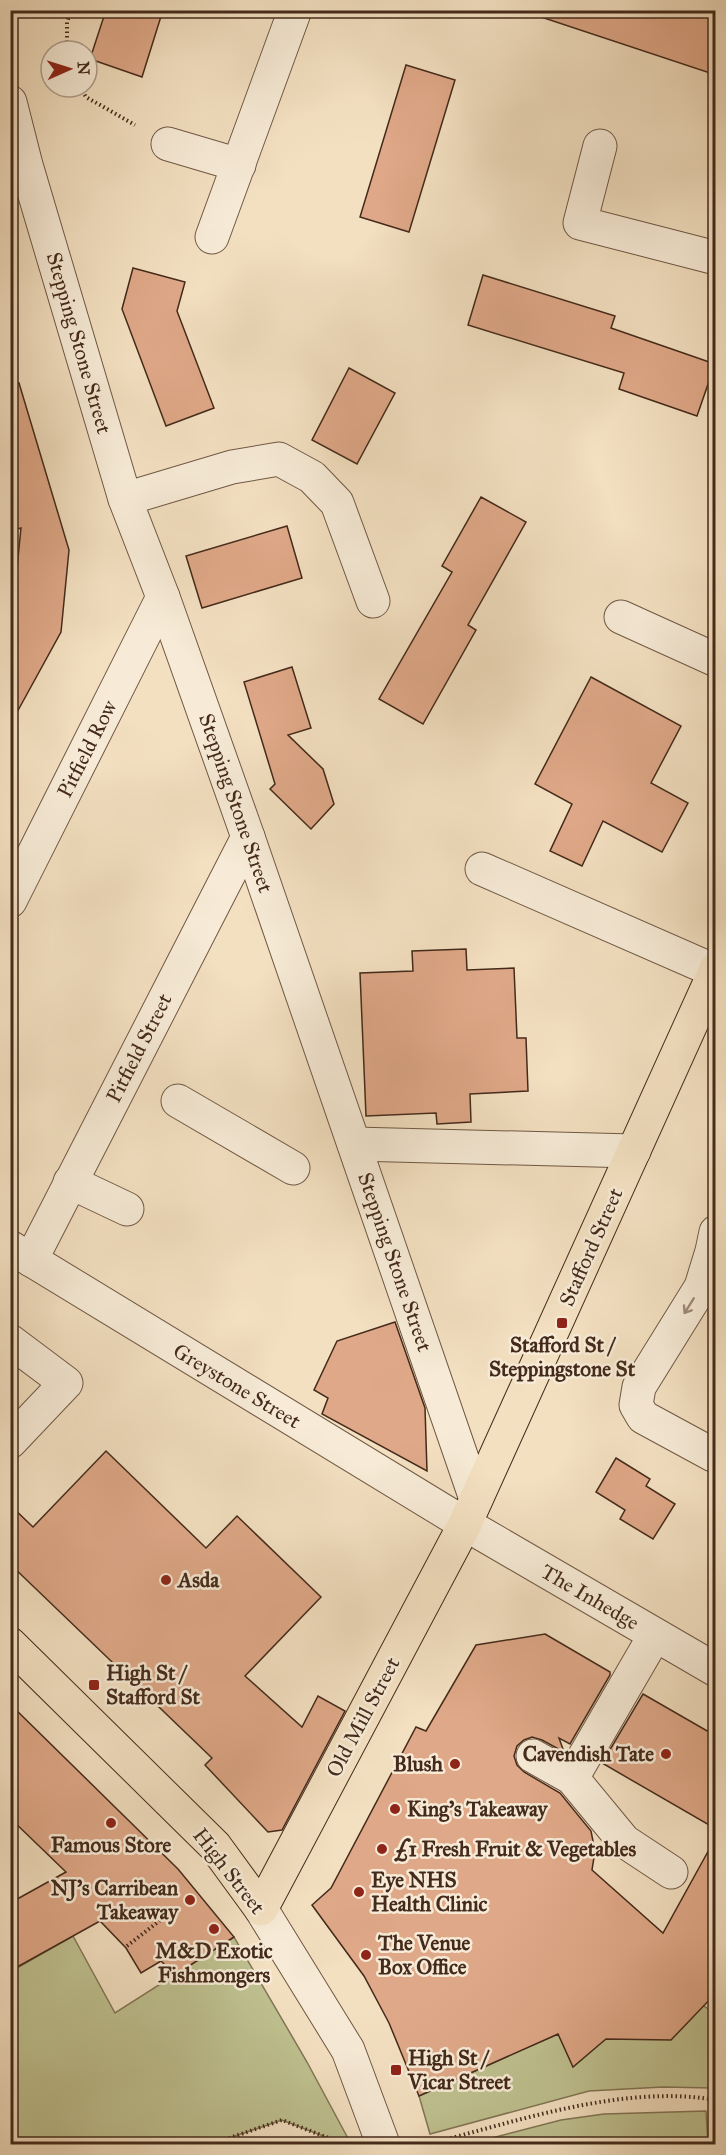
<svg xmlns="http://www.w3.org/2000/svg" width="726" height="2155" font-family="'IM FELL Great Primer',serif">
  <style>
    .green { fill: #bfc190; stroke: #827656; stroke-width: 1.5 }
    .building { fill: #dfa888; stroke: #442a1b; stroke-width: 1.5 }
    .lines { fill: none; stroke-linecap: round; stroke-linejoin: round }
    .minor-casing { stroke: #705844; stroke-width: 35 }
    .major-casing { stroke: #442a1b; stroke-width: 35 }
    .path { stroke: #442a1b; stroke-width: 4; stroke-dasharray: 1.5 3; stroke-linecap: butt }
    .minor { stroke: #f7ebd7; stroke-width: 33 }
    .major { stroke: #f3e0c1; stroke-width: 33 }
    .oneway { stroke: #9e8a79 }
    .poi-dot { fill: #8f2418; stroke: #f7ebd7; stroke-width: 2 }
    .labels { text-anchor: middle; stroke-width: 5; stroke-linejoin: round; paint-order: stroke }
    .street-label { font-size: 21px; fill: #442a1b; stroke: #f7ebd7 }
    .poi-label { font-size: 21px; font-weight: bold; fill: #442a1b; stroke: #f7ebd7; text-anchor: start }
  </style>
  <rect width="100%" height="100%" fill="#f3e0c1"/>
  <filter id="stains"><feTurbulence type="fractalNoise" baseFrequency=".00333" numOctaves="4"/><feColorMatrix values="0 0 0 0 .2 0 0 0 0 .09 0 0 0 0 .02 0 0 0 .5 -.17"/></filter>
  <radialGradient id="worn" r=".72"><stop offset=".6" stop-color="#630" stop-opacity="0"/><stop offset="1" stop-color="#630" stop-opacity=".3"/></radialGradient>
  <g class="green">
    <polygon points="73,1936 115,2013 234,1937 307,2062 351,2144 333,2144 331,2139 282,2120 212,2144 11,2144 10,1972"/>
    <polygon points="704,2006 715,2014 715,2081 712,2088 663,2087 589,2091 430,2134 419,2096 558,2034 606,2039"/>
    <polygon points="706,2111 708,2144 469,2144 561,2120 604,2114"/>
  </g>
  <g class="building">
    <polygon points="106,10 163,10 142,77 90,59"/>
    <polygon points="542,10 702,10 716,15 716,75 541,17"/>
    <polygon points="406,65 455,80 409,232 360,217"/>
    <polygon points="133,268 185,282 177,311 214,408 166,426 122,309"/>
    <polygon points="483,275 615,316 611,328 715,364 697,416 619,389 624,373 468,325"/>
    <polygon points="349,368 395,393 357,464 312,440"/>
    <polygon points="19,383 69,550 61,632 10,725 10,638 21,528 10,531 10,385"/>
    <polygon points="481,497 526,522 468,625 476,630 423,724 379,699 452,572 442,566"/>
    <polygon points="287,526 302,578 202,608 186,556"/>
    <polygon points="292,667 311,728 288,735 323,769 334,804 311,829 270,789 275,784 244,682"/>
    <polygon points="591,677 681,726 651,783 688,803 662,852 603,821 582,866 550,851 572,804 535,784"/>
    <polygon points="466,949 467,970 514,968 517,1038 526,1038 528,1091 470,1094 471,1122 437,1124 436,1113 366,1116 360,973 413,971 412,951"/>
    <polygon points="395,1322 425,1408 427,1471 322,1414 328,1398 314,1390 337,1341"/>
    <polygon points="106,1451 206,1548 237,1516 321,1597 245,1676 302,1727 318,1696 345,1711 282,1830 268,1832 205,1765 212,1758 10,1564 10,1505 33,1527"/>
    <polygon points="616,1458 650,1479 646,1486 675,1504 653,1539 620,1519 625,1510 596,1492"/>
    <polygon points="545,1634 610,1672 610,1675 570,1744 559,1738 564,1752 542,1740 532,1737 524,1740 517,1746 514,1756 517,1765 524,1772 560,1793 591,1831 595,1851 592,1870 663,1933 716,1837 716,1993 671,2040 606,2039 573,2067 558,2034 419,2096 389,2023 364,1976 312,1905 331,1888 416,1727 426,1731 476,1645"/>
    <polygon points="643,1694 716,1736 716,1829 602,1763"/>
    <polygon points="10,1704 178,1869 234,1937 175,1975 161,1961 141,1973 126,1948 100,1921 10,1971 10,1903 66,1872 10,1818"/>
  </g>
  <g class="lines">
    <defs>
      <g id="minor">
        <polyline points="10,102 26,165 125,499 163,597 248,837 476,1499"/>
        <polyline points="168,144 239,165"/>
        <polyline points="600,146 580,223 716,258"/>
        <polyline points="212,237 295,10"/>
        <polyline points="125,499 232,467 279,459 312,477 337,503 373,601"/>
        <polyline points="621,617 716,660"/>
        <polyline points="482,869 715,971"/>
        <polyline points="10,901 163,597"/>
        <polyline points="178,1101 293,1168"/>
        <polyline points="354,1144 634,1151"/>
        <polyline points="70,1182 127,1209"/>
        <polyline points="716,1232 712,1251 701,1287 639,1387 636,1405 643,1417 713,1455 716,1453"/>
        <polyline points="10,1247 465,1524 716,1670"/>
        <polyline points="31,1260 248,837"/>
        <polyline points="10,1341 66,1383 10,1442"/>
        <polyline points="533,1756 572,1778 624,1841 671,1872"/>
        <polyline points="572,1778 655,1635"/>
        <polyline points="261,1909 348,2050 383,2144"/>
      </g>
      <polyline id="major" points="10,1644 215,1846 261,1909 465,1524 716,969"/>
    </defs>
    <use href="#minor" class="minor-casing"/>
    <use href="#major" class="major-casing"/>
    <g class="path">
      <polyline points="67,51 67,22 71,10"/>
      <polyline points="80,87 86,97 135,125"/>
      <polyline points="127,1946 163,1918 161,1908"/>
      <polyline points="212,2144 282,2120 331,2139 333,2144"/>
      <path d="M429,2144C518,2121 623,2084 716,2100"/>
    </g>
    <use href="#minor" class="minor"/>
    <use href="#major" class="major"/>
  </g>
  <defs><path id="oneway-shaft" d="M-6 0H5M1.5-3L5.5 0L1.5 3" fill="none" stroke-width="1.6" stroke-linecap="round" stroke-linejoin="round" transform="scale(1.5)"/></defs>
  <use class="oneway" href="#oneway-shaft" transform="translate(689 1306) rotate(122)"/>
  <g class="poi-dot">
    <rect x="556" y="1317" width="12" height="12" rx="3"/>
    <circle cx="166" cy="1580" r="6"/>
    <rect x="88" y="1679" width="12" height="12" rx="3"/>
    <circle cx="666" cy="1754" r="6"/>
    <circle cx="455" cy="1764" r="6"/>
    <circle cx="395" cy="1809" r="6"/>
    <circle cx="111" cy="1823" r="6"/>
    <circle cx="382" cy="1849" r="6"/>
    <circle cx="359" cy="1892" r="6"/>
    <circle cx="190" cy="1900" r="6"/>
    <circle cx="214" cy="1929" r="6"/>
    <circle cx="366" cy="1955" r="6"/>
    <rect x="390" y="2064" width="12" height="12" rx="3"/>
  </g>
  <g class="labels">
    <g class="street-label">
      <text transform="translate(79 343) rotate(74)" y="7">Stepping Stone Street</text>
      <text transform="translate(87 749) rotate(-63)" y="7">Pitfield Row</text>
      <text transform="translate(236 803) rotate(71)" y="7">Stepping Stone Street</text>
      <text transform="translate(139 1048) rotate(-63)" y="7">Pitfield Street</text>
      <text transform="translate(591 1247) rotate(-66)" y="7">Stafford Street</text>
      <text transform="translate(395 1262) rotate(71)" y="7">Stepping Stone Street</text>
      <text transform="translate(237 1386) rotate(31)" y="7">Greystone Street</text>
      <text transform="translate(590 1597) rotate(30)" y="7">The Inhedge</text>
      <text transform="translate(363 1717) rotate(-62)" y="7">Old Mill Street</text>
      <text transform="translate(229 1871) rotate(52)" y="7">High Street</text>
    </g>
    <g class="poi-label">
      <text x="562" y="1352" text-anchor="middle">Stafford St /<tspan x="562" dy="24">Steppingstone St</tspan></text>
      <text x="178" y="1587">Asda</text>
      <text x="106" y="1680">High St /<tspan x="106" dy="24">Stafford St</tspan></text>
      <text x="654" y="1761" text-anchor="end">Cavendish Tate</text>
      <text x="443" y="1771" text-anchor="end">Blush</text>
      <text x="407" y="1816">King's Takeaway</text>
      <text x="111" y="1852" text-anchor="middle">Famous Store</text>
      <text x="394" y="1856">£1 Fresh Fruit &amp; Vegetables</text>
      <text x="371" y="1887">Eye NHS<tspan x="371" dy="24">Health Clinic</tspan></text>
      <text x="178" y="1895" text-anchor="end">NJ's Carribean<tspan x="178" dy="24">Takeaway</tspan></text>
      <text x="378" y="1950">The Venue<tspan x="378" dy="24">Box Office</tspan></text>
      <text x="214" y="1958" text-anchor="middle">M&amp;D Exotic<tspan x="214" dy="24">Fishmongers</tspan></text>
      <text x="408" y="2065">High St /<tspan x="408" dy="24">Vicar Street</tspan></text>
    </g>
  </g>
  <rect width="726" height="2155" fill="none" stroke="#f3e0c1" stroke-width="36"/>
  <rect x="12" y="12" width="702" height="2131" fill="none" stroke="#442a1b" stroke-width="3"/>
  <rect x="18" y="18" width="690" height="2119" fill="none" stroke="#442a1b" stroke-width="1.5"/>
  <g transform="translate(69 69) rotate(87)"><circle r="28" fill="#f7ebd7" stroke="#af9e8c" stroke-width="1.5"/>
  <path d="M0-4.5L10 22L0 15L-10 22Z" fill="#8f2418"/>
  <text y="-9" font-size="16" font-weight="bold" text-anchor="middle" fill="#442a1b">N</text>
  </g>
  <rect width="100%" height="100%" filter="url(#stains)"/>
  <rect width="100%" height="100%" fill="url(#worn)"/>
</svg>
